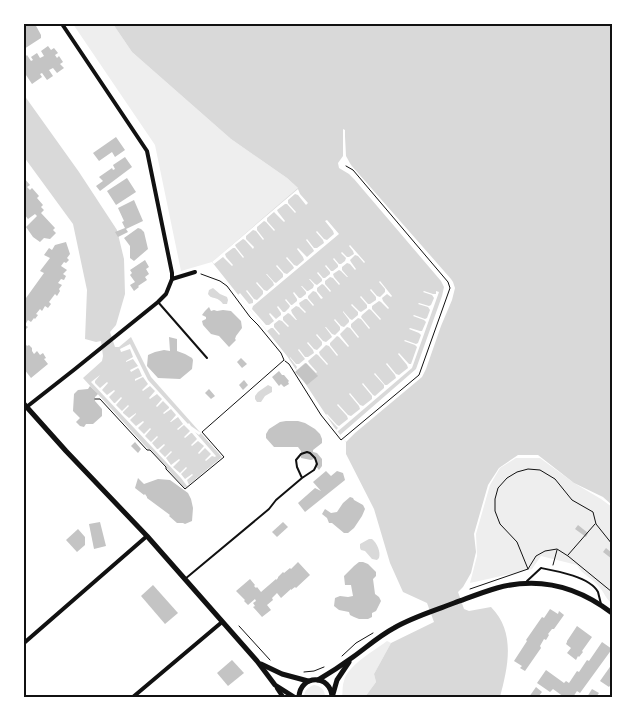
<svg xmlns="http://www.w3.org/2000/svg" width="636" height="721" font-family="Arial,sans-serif">
  <style>
    .green { fill: #eee }
    .water { fill: #d9d9d9 }
    .pier { fill: #fff }
    .building { fill: #c4c4c4 }
    .lines { fill: none; stroke-linecap: round; stroke-linejoin: round }
    .path { stroke: #111; stroke-width: 1 }
    .service { stroke: #111; stroke-width: 2 }
    .minor { stroke: #111; stroke-width: 4 }
    .tertiary { stroke: #111; stroke-width: 4.5 }
    .secondary { stroke: #111; stroke-width: 5 }
    .neatline { fill: none; stroke: #111; stroke-width: 2 }
  </style>
  <rect width="100%" height="100%" fill="#fff"/>
  <g class="green">
    <polygon points="73,24 113,24 132,52 231,139 287,178 298,188 298,189 212,262 181,271 155,145"/>
    <path d="M516,458H540L574,483L601,499L612,507V604C605,597 605,594 600,588C593,578 582,575 577,565L541,556L532,569L470,583L477,556L476,534L490,485L500,468Z"/>
    <path d="M387,641L391,643L374,674L376,682L365,697H342C343,692 342,686 344,681C348,665 374,651 387,641Z"/>
    <path d="M314,685C321,686 325,690 325,697H304C304,691 308,687 314,685Z"/>
  </g>
  <g class="water">
    <path d="M113,24H612V505L603,497L574,483L538,455H518L499,468L488,485L474,534L476,552L471,573L463,587L458,592L464,609L469,611L491,607C516,632 508,667 500,697H365L376,682L374,674L391,643L434,622L427,603L403,592L390,563L374,509L346,454V442L334,427L287,356L212,262L298,188L287,178L231,139L132,52Z"/>
    <polygon points="24,95 79,172 117,230 124,259 125,294 116,325 110,332 115,347 119,347 131,337 151,377 222,457 185,488 167,469 167,467 150,449 148,449 83,378 102,361 103,356 101,341 96,342 85,339 87,290 73,224 24,157"/>
    <path d="M213,288L220,294L227,297L228,300L227,304H223C222,303 221,301 219,300C215,297 211,299 208,294L209,290Z"/>
    <polygon points="268,385 272,387 272,392 265,396 261,402 257,402 255,399 255,396 258,392"/>
    <path d="M369,539H372C377,543 381,552 379,558L377,560L372,559L365,551L361,550L360,548V544Z"/>
  </g>
  <g class="pier">
    <polygon points="343,129 345,130 345,136 346,156 351,165 451,279 453,282 455,288 452,300 441,326 426,369 422,377 355,433 346,442 340,435 416,369 442,296 444,287 441,281 354,179 349,174 339,168 338,163 343,156"/>
    <polygon points="298,189 300,194 308,203 306,205 298,195 295,194 288,200 288,203 296,212 295,213 287,204 285,204 277,210 278,212 285,221 284,222 274,212 267,218 267,221 275,230 274,231 266,222 264,221 257,227 257,230 264,239 263,240 256,231 253,230 246,236 246,239 254,247 253,249 245,240 243,239 235,245 236,247 244,257 243,258 235,248 233,248 225,254 226,257 233,265 232,266 223,257 214,264 212,262"/>
    <polygon points="327,220 339,234 253,306 252,309 266,325 269,325 274,321 269,314 270,313 276,319 281,315 281,313 277,307 278,306 283,312 285,312 289,308 290,306 285,300 286,299 291,305 292,305 297,301 297,299 293,293 294,292 299,298 301,298 306,294 306,292 301,286 302,286 307,291 308,291 313,288 314,285 309,279 310,279 315,284 317,285 322,281 322,279 317,273 318,272 323,278 325,278 330,274 330,272 325,266 326,265 331,271 333,271 338,267 338,265 333,259 334,258 339,264 341,264 345,261 346,258 341,253 342,252 347,257 349,257 354,254 353,251 349,246 350,245 365,262 364,263 358,256 355,255 350,260 351,262 356,269 355,270 350,264 347,263 342,267 342,270 348,277 347,277 341,271 339,270 333,274 334,277 340,284 339,285 333,278 330,277 325,281 325,284 331,291 330,292 324,285 322,284 317,288 317,291 323,298 321,299 316,292 313,291 308,296 308,298 314,305 313,306 307,299 305,299 299,303 300,306 306,312 305,313 299,307 296,306 291,310 292,313 297,320 296,320 290,314 288,313 283,317 283,320 289,326 288,327 282,321 279,320 274,324 274,327 280,334 279,335 273,328 271,328 267,331 238,295 240,293 249,304 253,303 253,300 246,291 247,290 254,299 257,300 263,294 263,291 256,283 257,282 264,290 267,291 274,285 273,282 266,274 267,274 274,282 276,283 283,277 283,274 276,266 277,265 284,273 287,274 294,268 293,266 286,258 287,257 294,265 297,266 304,260 303,257 297,249 298,248 307,257 314,251 313,249 306,240 307,239 314,248 317,248 324,243 323,240 316,232 317,231 324,239 327,240 334,234 333,231 325,221"/>
    <polygon points="380,281 392,296 391,297 387,294 382,298 383,301 389,308 388,309 381,302 379,301 372,306 372,309 381,319 380,320 371,310 369,309 362,315 361,317 370,328 369,329 361,319 358,318 351,324 351,327 359,337 358,338 350,328 347,327 340,334 341,336 349,346 348,347 339,337 337,336 330,343 330,345 338,355 337,356 329,346 326,345 319,352 320,355 328,364 327,365 318,355 316,354 308,361 309,363 317,372 316,373 307,364 305,363 297,370 296,369 297,367 290,358 290,357 296,364 299,364 305,359 298,350 299,349 305,357 308,357 314,353 313,350 307,343 308,342 314,349 317,350 322,345 322,342 316,335 317,334 323,341 326,342 332,337 331,335 325,327 326,327 332,334 335,335 340,330 340,327 334,320 335,319 341,326 344,327 349,322 349,320 343,312 343,311 350,319 352,320 358,315 358,312 351,305 352,304 359,311 361,312 367,308 367,305 360,297 361,296 368,304 370,304 376,300 376,297 370,290 371,289 377,296 380,297 385,292 385,289 379,282"/>
    <polygon points="424,291 433,294 436,294 436,291 439,292 412,368 337,432 336,430 338,428 326,415 327,414 337,425 339,426 348,419 347,416 337,405 338,404 348,415 351,416 360,409 359,406 349,394 350,393 360,405 363,406 372,399 372,396 362,384 363,383 373,395 375,396 384,388 384,385 374,374 375,373 385,385 387,385 396,378 395,375 386,364 387,363 396,374 399,375 408,368 407,365 398,354 399,353 409,364 411,364 417,347 415,345 404,341 405,340 416,344 418,343 421,335 419,333 409,329 410,328 420,331 422,331 426,322 424,320 413,316 414,315 425,319 427,318 430,310 428,307 418,304 419,303 429,306 431,305 434,298 432,295 423,292"/>
    <polygon points="130,344 148,380 188,424 189,423 191,426 201,433 199,435 195,432 216,456 215,457 212,456 206,461 205,460 211,454 205,448 199,454 198,453 204,446 198,441 192,446 191,445 197,439 192,433 191,433 185,438 184,437 190,431 184,425 178,430 177,429 183,424 178,417 171,422 170,422 176,415 171,409 164,414 163,413 169,408 169,407 163,401 157,407 156,406 162,399 157,394 150,399 149,398 155,391 150,386 143,391 142,390 148,384 143,377 135,381 135,379 142,376 139,369 138,368 131,372 130,370 138,366 133,359 126,362 126,361 133,357 130,349 121,352 120,349"/>
    <polygon points="100,375 95,381 95,383 100,388 107,382 108,383 102,390 107,395 114,390 115,391 109,397 114,403 115,403 121,397 122,398 116,405 122,411 128,405 129,406 123,412 123,413 129,418 136,413 136,414 130,420 136,426 143,421 144,422 138,428 144,434 150,428 151,429 145,436 151,442 157,436 158,437 152,443 157,449 158,449 164,444 165,445 159,451 165,457 171,451 172,452 166,458 171,465 179,459 180,460 173,467 180,473 186,467 187,468 181,474 185,479 192,474 193,475 187,480 189,485 187,486 181,478 91,382"/>
  </g>
  <g class="building">
    <polygon points="24,24 35,24 41,35 41,38 24,49"/>
    <polygon points="48,46 51,50 54,48 58,53 55,55 57,58 59,56 63,62 60,64 64,68 57,73 53,68 49,70 53,76 47,80 42,73 40,74 42,77 32,84 24,72 26,71 24,68 24,53 26,56 27,55 31,61 33,60 31,57 37,53 40,58 44,56 41,51"/>
    <polygon points="116,137 125,150 115,157 112,152 99,161 93,153"/>
    <polygon points="125,157 132,167 100,191 96,186 103,181 99,177 112,168 113,170 115,169 113,165"/>
    <polygon points="24,178 30,185 27,187 30,190 32,188 39,196 37,198 43,205 41,207 44,210 41,213 55,228 53,230 56,233 50,239 44,238 40,242 33,237 26,227 37,216 35,214 28,219 24,214"/>
    <polygon points="127,178 136,192 116,205 107,191"/>
    <polygon points="134,200 143,221 126,229 128,232 118,237 115,232 125,228 122,222 124,221 118,208"/>
    <polygon points="138,228 141,229 144,232 148,249 134,261 130,258 130,246 124,238"/>
    <polygon points="66,242 70,254 67,258 69,260 66,263 64,262 61,266 67,270 63,274 66,276 64,280 61,279 58,283 62,285 59,289 60,291 57,296 55,294 49,302 51,304 48,308 45,306 42,311 40,309 36,314 38,315 35,319 34,318 31,322 28,320 25,325 28,327 25,330 24,329 24,297 26,298 44,273 40,271 50,258 44,255 49,248 52,250 55,245"/>
    <polygon points="145,260 149,267 146,269 149,274 145,277 147,280 138,286 139,287 134,291 130,285 135,282 130,275 132,273 130,270"/>
    <polygon points="209,307 211,311 214,310 217,311 223,310 231,311 241,321 242,328 236,336 235,339 236,340 229,347 219,336 211,334 203,325 202,321 206,319 206,317 202,315 205,311"/>
    <polygon points="169,337 177,339 177,351 185,354 192,358 193,360 192,369 180,379 158,378 147,366 148,355 155,352 164,350 170,351"/>
    <polygon points="24,342 27,346 29,345 32,348 32,351 34,354 37,351 40,355 43,353 46,358 44,359 48,364 31,378 24,369"/>
    <polygon points="241,358 247,364 242,368 237,362"/>
    <polygon points="306,363 318,376 307,385 295,372"/>
    <polygon points="279,371 282,375 284,375 289,381 288,382 289,384 284,387 281,384 279,386 272,377"/>
    <polygon points="244,380 248,385 243,390 239,385"/>
    <polygon points="90,386 98,394 95,397 95,401 102,409 102,416 93,424 86,424 84,427 80,426 76,422 80,418 73,411 74,394 78,390 88,389"/>
    <polygon points="209,389 215,396 211,399 205,393"/>
    <polygon points="286,421 298,421 305,423 315,429 320,434 322,439 322,443 313,450 313,452 317,453 322,459 322,466 319,470 315,465 316,461 314,459 311,460 301,458 301,451 298,447 274,447 266,438 266,434 269,429 280,422"/>
    <polygon points="135,442 141,449 138,453 131,446"/>
    <polygon points="326,471 331,476 337,471 343,473 345,480 305,512 298,503 315,488 321,491 313,482"/>
    <polygon points="138,478 144,484 158,479 170,480 188,493 191,499 193,508 192,521 185,524 183,523 177,523 169,516 170,515 147,498 147,497 145,494 144,495 135,488"/>
    <polygon points="350,497 353,498 354,500 363,505 365,509 362,516 354,528 348,533 344,533 332,523 329,523 327,518 322,514 325,509 331,513 337,512 343,503"/>
    <polygon points="100,522 106,546 94,549 89,524"/>
    <polygon points="283,522 288,527 277,537 272,532"/>
    <polygon points="578,525 588,533 586,537 575,529"/>
    <polygon points="78,529 85,537 85,545 77,552 66,540"/>
    <polygon points="606,548 612,553 612,559 603,552"/>
    <polygon points="298,562 310,575 296,588 295,587 291,590 291,589 281,598 277,593 272,598 273,600 267,605 271,610 262,617 253,607 255,606 253,603 256,601 255,599 248,605 244,601 245,600 236,591 250,579 255,585 254,586 256,588 257,587 261,592 276,579 276,580 278,578 278,577 283,572 284,573 290,568 291,569"/>
    <polygon points="359,562 363,562 368,564 376,572 376,576 373,579 375,594 379,597 381,601 376,611 372,613 372,617 368,619 359,619 354,617 350,615 349,612 339,610 334,606 335,598 340,596 348,597 353,596 351,585 345,585 344,576 354,566"/>
    <polygon points="153,585 178,613 165,624 141,596"/>
    <polygon points="550,609 558,614 559,611 564,615 554,629 552,629 548,634 549,635 546,640 544,639 540,646 541,648 525,671 520,668 522,666 514,661 527,641 526,640 542,617 544,618"/>
    <polygon points="577,626 592,637 582,651 583,652 579,657 578,656 576,660 567,653 571,648 566,644 567,642 567,641"/>
    <polygon points="602,642 612,649 580,693 577,691 573,697 564,697 553,689 550,692 537,683 546,670 564,683 566,681 569,683 577,671 579,672 587,660 589,661"/>
    <polygon points="232,660 244,673 228,686 217,673"/>
    <polygon points="612,664 612,683 609,687 600,681"/>
    <polygon points="536,687 542,692 538,697 529,697"/>
    <polygon points="592,689 599,693 596,697 587,697"/>
  </g>
  <g class="lines">
    <g class="path">
      <polyline points="285,361 289,364 321,415 341,440 419,375 450,288 448,282 353,170 346,166"/>
      <polyline points="95,399 100,399 147,450 150,450 166,467 166,469 185,489 224,457 202,432 284,360 281,353 258,325 250,317 227,286 220,281 201,274"/>
      <polyline points="568,555 595,524"/>
      <polyline points="553,565 557,550"/>
      <polyline points="528,569 517,542 500,524 495,511 495,499 498,488 507,478 517,472 528,469 540,470 555,479 572,500 593,512 596,524 612,544"/>
      <polyline points="470,589 528,569 536,556 545,551 557,549 568,556 612,592"/>
      <polyline points="239,626 270,660"/>
      <polyline points="342,656 356,643 373,633"/>
      <polyline points="304,672 314,671 324,667"/>
    </g>
    <g class="service">
      <polyline points="158,302 207,358"/>
      <polyline points="185,579 269,509 276,500 302,478 314,470 317,464 315,458 310,453 307,452 301,454 296,460 297,467 302,478"/>
      <path d="M527,581L541,568C557,571 590,577 598,592C599,596 600,600 601,604"/>
    </g>
    <g class="minor">
      <polyline points="172,279 195,272"/>
      <polyline points="24,409 75,369 158,302 166,294 172,279 172,273 147,151 62,24"/>
      <polyline points="24,643 147,536"/>
      <polyline points="133,697 222,622"/>
    </g>
    <polyline class="tertiary" points="277,688 283,697"/>
    <g class="secondary">
      <polyline points="24,404 66,451 147,536 257,661 275,685 294,697"/>
      <polyline points="261,664 282,674 308,681"/>
      <path d="M318,680C330,673 342,665 353,657C367,647 379,636 394,628C413,617 434,611 454,603C468,598 483,592 497,588C540,576 578,587 612,613"/>
      <polyline points="333,694 337,680 349,662"/>
      <path d="M299,697C300,674 331,674 332,697"/>
    </g>
  </g>
  <rect width="636" height="721" fill="none" stroke="#ffffff" stroke-width="50"/>
  <rect x="25" y="25" width="586" height="671" class="neatline"/>
</svg>
